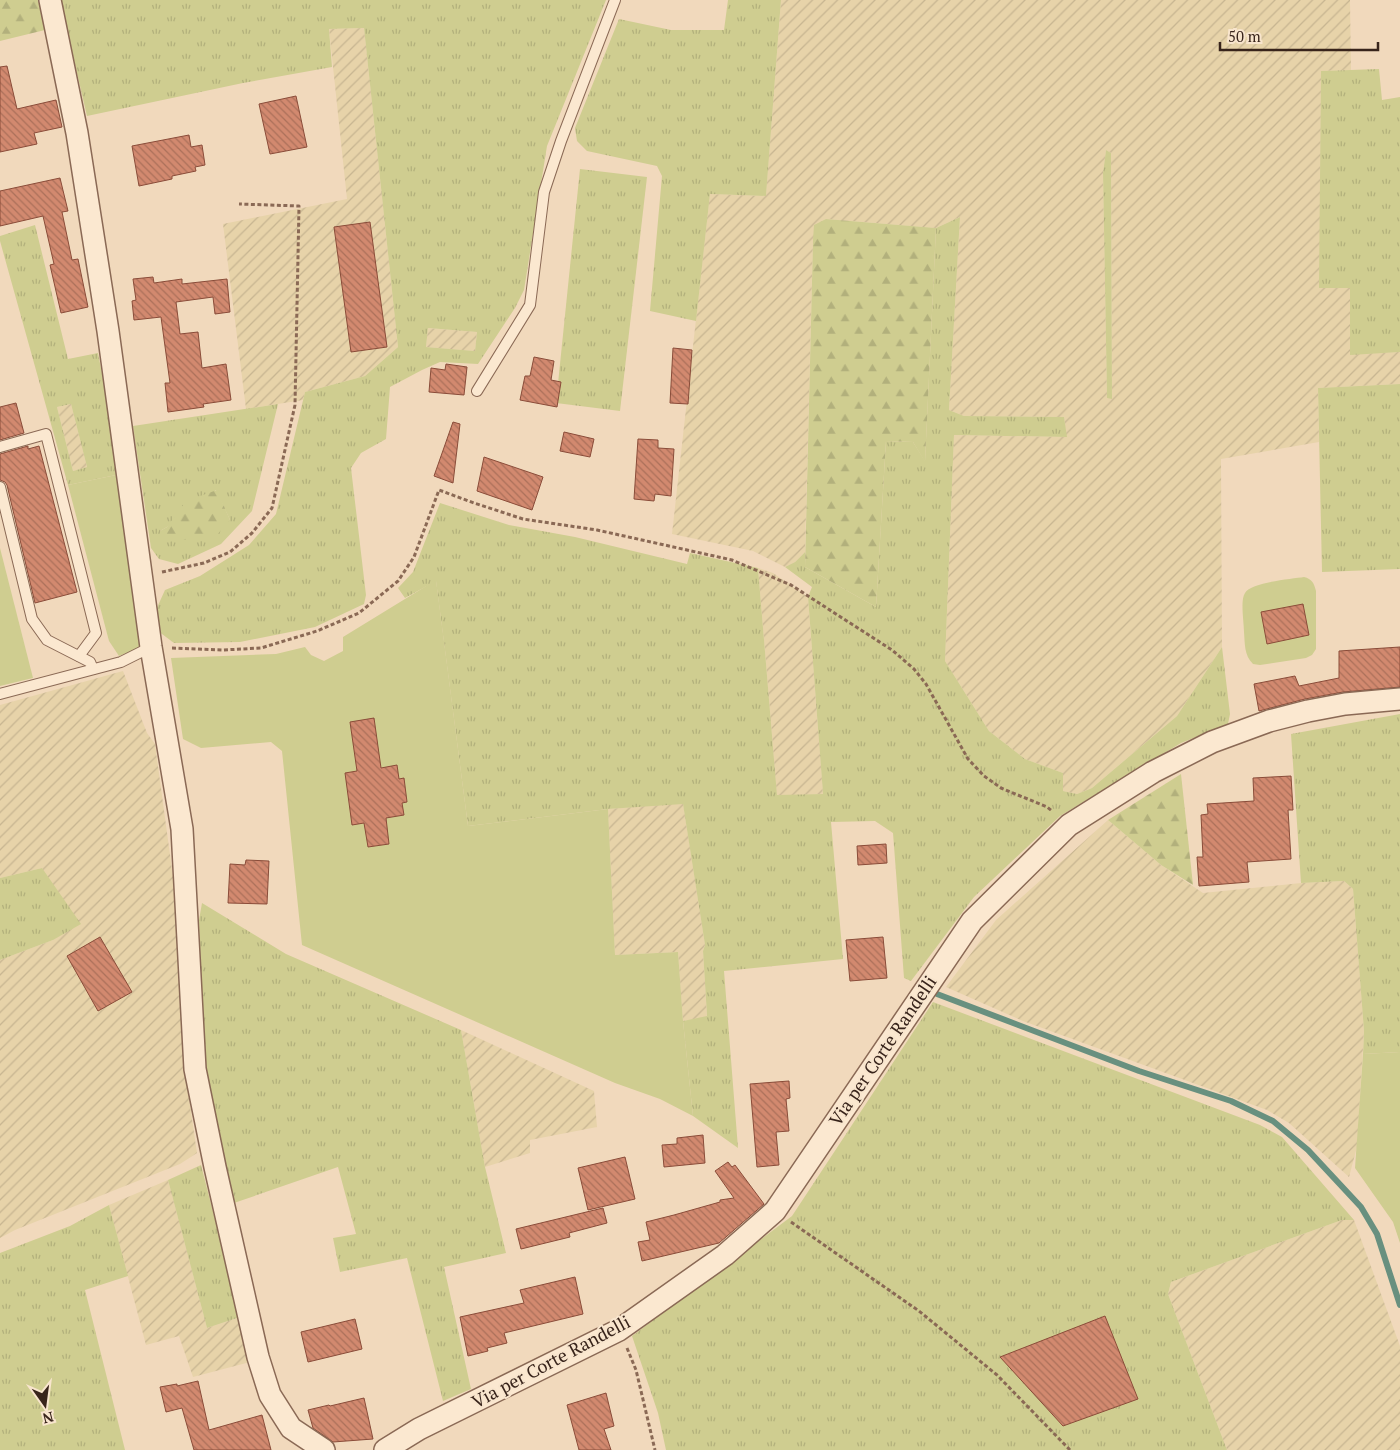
<svg xmlns="http://www.w3.org/2000/svg" width="1400" height="1450" font-family="'PT Serif',serif">
  <style>
    .farmland { fill: url(#farmland-furrows); fill-rule: evenodd }
    .grass { fill: url(#grass-tufts); fill-rule: evenodd }
    .forest { fill: url(#forest-firs) }
    .garden { fill: #cfcd90 }
    .lines { fill: none; stroke-linecap: round; stroke-linejoin: round }
    .stream { stroke: #68907f; stroke-width: 6 }
    .building { fill: url(#building-back-hatch); stroke: #8a4c39 }
    .service-casing { stroke: #8a6955; stroke-width: 12 }
    .minor-casing { stroke: #8a6955; stroke-width: 24 }
    .path { stroke: #8a6955; stroke-width: 3; stroke-dasharray: 4 2.5; stroke-linecap: butt }
    .service { stroke: #fbe8d0; stroke-width: 10 }
    .minor { stroke: #fbe8d0; stroke-width: 21 }
    .labels { text-anchor: middle; stroke-width: 4; stroke-linejoin: round; paint-order: stroke }
    .street-label { font-size: 18px; fill: #38241b; stroke: #f8e5cd }
  </style>
  <defs>
    <pattern id="farmland-furrows" width="10" height="10" patternUnits="userSpaceOnUse" patternTransform="scale(1.25)"><rect width="10" height="10" fill="#e7d3a9"/><path d="M-1 1l2-2M0 10L10 0M9 11l2-2" fill="none" stroke="#c7b591"/></pattern>
    <pattern id="grass-tufts" width="24" height="20" patternUnits="userSpaceOnUse" patternTransform="scale(1.25)"><rect width="24" height="20" fill="#cfcd90"/><path d="M3 7l-1-3M5 7V3M7 7l1-3M15 17l-1-3M17 17v-4M19 17l1-3" fill="none" stroke="#b2b07c"/></pattern>
    <pattern id="forest-firs" width="22" height="20" patternUnits="userSpaceOnUse" patternTransform="scale(1.25)"><rect width="22" height="20" fill="#cfcd90"/><path d="M5 1l3.5 6h-7zM16 11l3.5 6h-7z" fill="#b2b07c"/></pattern>
    <pattern id="building-back-hatch" width="6" height="6" patternUnits="userSpaceOnUse" patternTransform="scale(1.25)"><rect width="6" height="6" fill="#d2896f"/><path d="M-1 5l2 2M0 0l6 6M5-1l2 2" fill="none" stroke="#ab705a"/></pattern>
  </defs>
  <rect width="100%" height="100%" fill="#f1d9bc"/>
  <g class="farmland">
    <path d="M781,0H1350L1351,70L1321,71L1320,288L1350,287V354L1400,352V384L1318,388L1319,442L1221,459L1222,647L1177,716L1092,788L1077,794L1063,791V773L1025,759L989,731L945,661L954,435L1066,437L1064,417L964,416L949,410L960,217L936,228L826,219L813,240L805,552L795,562L785,567L753,551L672,534L710,194L766,196ZM1106,150L1111,153L1112,398H1107L1103,173Z"/>
    <polygon points="364,28 398,347 365,376 305,392 303,400 246,409 223,224 347,199 329,29"/>
    <polygon points="428,328 477,332 475,351 426,347"/>
    <polygon points="71,404 87,467 73,471 57,407"/>
    <polygon points="758,568 773,573 808,597 823,794 777,796"/>
    <polygon points="123,671 147,733 155,744 174,884 184,1064 197,1153 180,1164 15,1230 0,1238 0,960 53,940 42,868 0,878 0,705"/>
    <polygon points="683,803 705,945 703,951 707,1017 683,1021 678,952 615,955 608,809"/>
    <polygon points="1108,820 1161,865 1203,893 1301,883 1344,881 1353,889 1364,1031 1357,1147 1349,1177 1289,1123 1267,1110 1023,1021 946,987 996,920"/>
    <polygon points="461,1030 594,1091 597,1127 530,1140 530,1153 485,1167"/>
    <polygon points="168,1180 207,1328 240,1317 254,1361 193,1377 179,1336 146,1345 109,1205"/>
    <polygon points="1342,1220 1354,1220 1400,1346 1400,1450 1227,1450 1168,1294 1171,1282"/>
  </g>
  <g class="grass">
    <path d="M60,0H606L547,146L524,290L515,308L478,364L440,362L422,370L390,387L386,439L361,453L351,468L366,595L364,604L315,627L240,642L174,643L158,631L155,612L165,590L200,576L249,545L276,514L305,392L365,376L398,347L364,28L329,29L332,67L243,83L87,116ZM428,328L477,332L475,351L426,347Z"/>
    <polygon points="728,0 781,0 766,196 710,194 696,321 650,311 662,176 657,166 587,151 577,141 575,128 619,19 671,30 724,30"/>
    <polygon points="1379,69 1382,100 1400,97 1400,352 1350,355 1350,288 1319,288 1321,71"/>
    <polygon points="1106,150 1111,153 1112,399 1107,398 1103,173"/>
    <polygon points="580,169 647,177 620,411 556,403"/>
    <polygon points="960,217 949,410 964,416 1064,417 1067,437 954,435 945,661 989,731 1025,759 1063,773 1063,791 1077,794 1092,788 1177,716 1222,647 1230,714 1228,724 1181,743 1060,816 974,897 911,981 904,978 893,833 875,821 831,822 843,959 724,971 738,1148 693,1116 683,1021 707,1016 703,951 705,945 683,804 608,809 468,826 436,581 405,598 398,588 413,572 440,503 509,525 575,537 687,564 690,553 758,568 777,795 823,794 808,597 812,587 785,567 795,562 805,552 805,567 876,607 886,441 913,442 925,461 936,228"/>
    <path d="M35,225L68,359L98,353L121,474L68,485L0,241V236ZM71,404L87,467L73,471L57,407Z"/>
    <polygon points="1400,384 1400,569 1322,572 1318,388"/>
    <path d="M278,404L252,511L221,544L178,564L159,559L151,548L133,426ZM216,490L230,520L160,531L167,527Z"/>
    <polygon points="1400,714 1400,1052 1363,1054 1364,1031 1353,889 1344,881 1301,883 1291,734"/>
    <polygon points="42,868 81,924 53,940 0,960 0,878"/>
    <polygon points="202,903 286,954 461,1030 485,1167 506,1253 444,1267 471,1389 443,1401 407,1258 340,1272 333,1238 356,1234 338,1167 234,1203 203,1062 199,920"/>
    <polygon points="933,1002 1260,1125 1282,1137 1354,1220 1342,1220 1171,1282 1168,1294 1227,1450 666,1450 658,1413 632,1336 792,1216"/>
    <polygon points="201,1165 240,1317 207,1328 168,1180"/>
    <polygon points="109,1205 128,1276 85,1290 125,1450 0,1450 0,1253 70,1226"/>
  </g>
  <g class="forest">
    <polygon points="0,0 38,0 45,30 0,41"/>
    <polygon points="826,219 936,228 925,462 913,442 886,441 876,607 805,567 813,240 814,225"/>
    <polygon points="217,490 230,520 216,536 166,542 160,531 167,527 186,501"/>
    <polygon points="1181,774 1193,885 1161,865 1108,820"/>
  </g>
  <g class="garden">
    <polygon points="121,474 145,639 137,649 119,656 109,641 68,485"/>
    <polygon points="0,548 33,678 0,686"/>
    <path d="M1304,577C1312,579 1314,583 1316,591V649L1312,655L1306,658L1260,665L1253,664C1244,655 1245,644 1244,632C1244,622 1240,600 1245,593C1251,582 1292,579 1304,577Z"/>
    <polygon points="436,580 468,826 608,809 615,955 678,952 683,1021 693,1116 660,1099 615,1083 302,945 282,751 271,742 201,748 183,739 171,658 276,654 305,647 311,655 324,661 343,651 343,637"/>
    <polygon points="1400,1052 1400,1243 1393,1222 1355,1168 1363,1054"/>
  </g>
  <g class="lines">
    <polyline class="stream" points="937,994 1139,1071 1231,1101 1273,1121 1308,1150 1361,1207 1377,1234 1400,1305"/>
  </g>
  <g class="building">
    <polygon points="7,66 17,109 56,100 62,127 34,133 37,144 0,152 0,67"/>
    <polygon points="296,96 307,147 270,154 259,104"/>
    <polygon points="189,135 191,147 202,145 205,165 195,167 196,171 172,176 172,179 139,186 132,146"/>
    <polygon points="60,178 68,211 62,212 72,260 78,259 88,307 61,313 50,265 54,264 43,216 0,226 0,191"/>
    <polygon points="370,222 387,347 351,352 334,227"/>
    <polygon points="153,277 154,283 182,279 182,284 227,279 230,312 215,314 213,297 176,302 180,334 198,332 202,368 226,364 231,400 203,404 204,407 168,412 165,383 170,383 161,317 134,320 132,301 136,300 133,279"/>
    <polygon points="673,348 692,350 688,404 670,403"/>
    <polygon points="534,357 554,361 551,380 561,382 557,407 520,400 525,376 530,376"/>
    <polygon points="446,364 467,367 464,395 429,392 431,368 445,370"/>
    <polygon points="16,403 24,433 0,440 0,407"/>
    <polygon points="453,422 460,424 453,483 434,476"/>
    <polygon points="564,432 594,439 590,457 560,451"/>
    <polygon points="638,439 658,440 658,448 674,449 671,496 655,494 654,501 634,499"/>
    <polygon points="28,446 28,449 39,446 77,592 35,603 7,485 5,482 0,480 0,454"/>
    <polygon points="484,457 543,477 532,510 477,491"/>
    <polygon points="1303,604 1309,635 1267,644 1261,612"/>
    <polygon points="1400,647 1400,687 1343,692 1305,699 1259,711 1254,684 1295,676 1299,686 1339,678 1339,651"/>
    <polygon points="374,718 381,768 397,765 399,779 404,778 407,802 402,803 404,815 386,818 389,844 368,847 364,823 352,825 345,773 357,771 350,722"/>
    <polygon points="1291,776 1293,810 1288,810 1291,859 1247,862 1249,882 1199,886 1197,857 1203,857 1201,815 1208,814 1207,804 1254,801 1253,778"/>
    <polygon points="886,844 887,863 858,865 857,846"/>
    <polygon points="246,860 269,861 267,904 228,903 230,864 245,865"/>
    <polygon points="100,937 132,992 98,1011 67,956"/>
    <polygon points="883,937 887,978 850,981 846,940"/>
    <polygon points="789,1081 790,1098 786,1099 789,1131 776,1132 779,1165 757,1167 750,1084"/>
    <polygon points="703,1135 705,1163 664,1167 662,1145 677,1144 677,1138"/>
    <polygon points="625,1157 635,1199 588,1210 578,1168"/>
    <polygon points="728,1162 732,1167 735,1165 764,1204 719,1243 642,1261 638,1242 650,1240 646,1222 674,1215 720,1202 720,1200 734,1198 715,1171"/>
    <polygon points="603,1208 607,1223 569,1233 570,1237 521,1249 516,1229"/>
    <polygon points="575,1277 583,1314 504,1333 507,1343 487,1348 488,1351 468,1356 460,1317 524,1303 520,1290"/>
    <polygon points="1105,1316 1138,1399 1063,1426 1000,1357"/>
    <polygon points="355,1319 362,1349 308,1362 301,1332"/>
    <polygon points="198,1381 209,1430 262,1415 271,1450 194,1450 182,1408 166,1412 160,1387 177,1384 177,1386"/>
    <polygon points="606,1393 614,1426 604,1429 611,1450 579,1450 567,1405"/>
    <polygon points="364,1398 373,1439 333,1442 313,1428 308,1410 329,1405 330,1406"/>
  </g>
  <g class="lines">
    <defs>
      <g id="service">
        <polyline points="477,391 530,305 544,192 561,141 615,0"/>
        <polyline points="0,447 46,434 96,633 79,656"/>
        <polyline points="0,487 32,619 47,640 90,662 93,669"/>
        <polyline points="0,694 121,662 151,647"/>
      </g>
      <g id="minor">
        <polyline points="50,0 77,133 108,331 151,647 182,829 195,1069 215,1167 258,1357 270,1395 291,1428 324,1450"/>
        <polyline points="385,1450 419,1429 619,1330 725,1255 775,1211 972,921 1069,825 1153,772 1212,742 1269,721 1308,711 1345,704 1400,699"/>
      </g>
    </defs>
    <use href="#service" class="service-casing"/>
    <use href="#minor" class="minor-casing"/>
    <g class="path">
      <polyline points="162,572 204,563 230,552 252,533 272,508 295,405 299,206 239,204"/>
      <polyline points="172,648 223,650 261,648 317,631 359,613 398,581 414,557 439,490 474,503 523,519 597,530 732,560 791,585 892,650 914,669 926,684 968,759 984,776 1001,788 1047,807 1052,811"/>
      <polyline points="791,1222 919,1311 997,1375 1070,1450"/>
      <polyline points="627,1348 636,1370 655,1450"/>
    </g>
    <use href="#service" class="service"/>
    <use href="#minor" class="minor"/>
  </g>
  <g class="labels">
    <g class="street-label">
      <text transform="translate(883 1051) rotate(-56)" y="6">Via per Corte Randelli</text>
      <text transform="translate(551 1362) rotate(-28)" y="6">Via per Corte Randelli</text>
    </g>
  </g>
  <g transform="translate(45 1405) rotate(166)" stroke="#f8e5cd" stroke-width="4" paint-order="stroke">
  <path d="M0-4L9 19L0 12L-9 19Z" fill="#38241b"/>
  <text y="-8" font-size="14" font-weight="bold" text-anchor="middle" fill="#38241b">N</text>
  </g>
  <path d="M1220 42v8h158v-8" fill="none" stroke="#38241b" stroke-width="2.5"/>
  <text x="1228" y="42" font-size="15" fill="#38241b" stroke="#f8e5cd" stroke-width="4" paint-order="stroke">50 m</text>
</svg>
